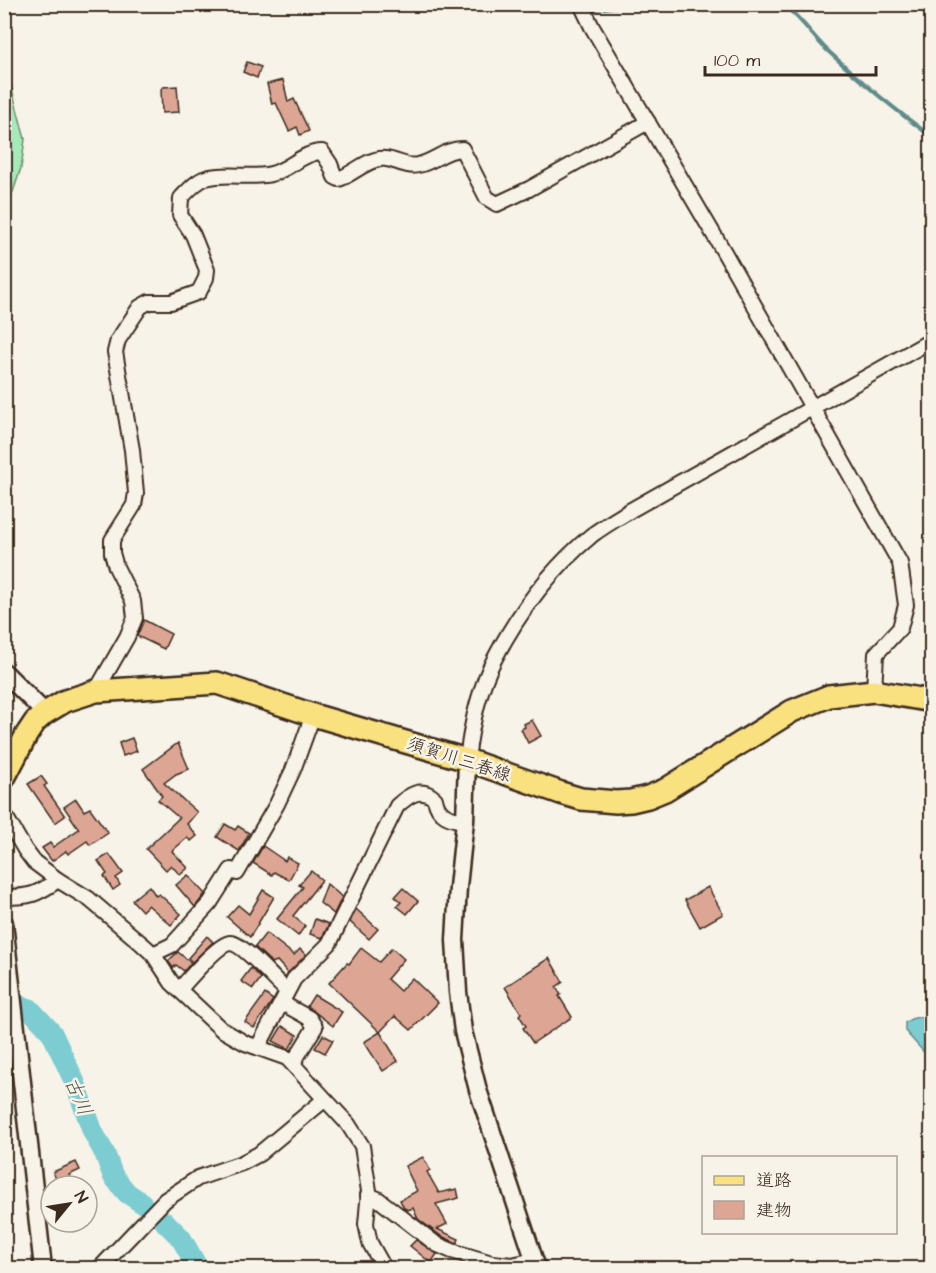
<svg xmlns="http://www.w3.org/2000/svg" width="936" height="1273" font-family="'Architects Daughter','Klee One',sans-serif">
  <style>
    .green { fill: #a5ebb7; stroke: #708a6a; stroke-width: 1.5 }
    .water { fill: #7bccd2; stroke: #618b8a; stroke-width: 1.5 }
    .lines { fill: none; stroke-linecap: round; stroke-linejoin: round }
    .stream { stroke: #618b8a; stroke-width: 4 }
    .river { stroke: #7bccd2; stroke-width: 21 }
    .building { fill: #dda694; stroke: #3b2a1e; stroke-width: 1.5 }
    .minor-casing { stroke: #3b2a1e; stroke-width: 18 }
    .tertiary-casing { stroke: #3b2a1e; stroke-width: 21 }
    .primary-casing { stroke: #3b2a1e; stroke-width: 26 }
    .minor { stroke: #f7f3e8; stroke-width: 14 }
    .tertiary { stroke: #f7f3e8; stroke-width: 16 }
    .primary { stroke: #fae180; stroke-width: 21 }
    .labels { text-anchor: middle; stroke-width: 5; stroke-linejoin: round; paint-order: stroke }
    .street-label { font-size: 18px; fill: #3b2a1e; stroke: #f7f3e8 }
    .water-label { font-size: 20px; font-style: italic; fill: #4b524b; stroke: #f7f3e8 }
  </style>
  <rect width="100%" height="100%" fill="#f7f3e8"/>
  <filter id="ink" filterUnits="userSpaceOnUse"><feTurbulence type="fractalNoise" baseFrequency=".0167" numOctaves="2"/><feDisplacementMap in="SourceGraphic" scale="12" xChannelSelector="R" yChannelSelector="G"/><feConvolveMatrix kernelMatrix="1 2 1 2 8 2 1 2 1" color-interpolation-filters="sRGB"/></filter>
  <g filter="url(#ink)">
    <polygon class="green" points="4,59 25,139 21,168 13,192 5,199"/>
    <polygon class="water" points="919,1017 931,1018 931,1060 905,1031 905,1023 911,1019"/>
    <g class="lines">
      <g class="stream">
        <polyline points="567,4 578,7"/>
        <path d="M782,4C800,16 812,36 828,51C861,82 895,110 932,137"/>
        <polyline points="588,10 635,4"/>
      </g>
      <g class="river">
        <polyline points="4,1002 30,1009 52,1033 76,1085 93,1132 105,1154 113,1176 127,1193 142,1203"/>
        <polyline points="165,1222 181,1238 198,1268"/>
      </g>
    </g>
    <g class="building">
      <polygon points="247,62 261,67 257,78 243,72"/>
      <polygon points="283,80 288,102 294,99 309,131 300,135 297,127 289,131 276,103 272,104 267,84"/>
      <polygon points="177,86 179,112 162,113 161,89 163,87"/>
      <polygon points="144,620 171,634 164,649 137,636"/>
      <polygon points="532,720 541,736 528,743 521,729 525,727 524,724"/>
      <polygon points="132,738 137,751 123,756 119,743"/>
      <polygon points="178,743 189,769 176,774 164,783 197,812 187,824 197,836 191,841 187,838 172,851 188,868 180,875 171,865 166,870 146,849 179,818 158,800 162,796 143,769"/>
      <polygon points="41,776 47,784 44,786 65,816 55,823 28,784"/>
      <polygon points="76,799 84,811 90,808 108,833 90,845 87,841 68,854 66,851 52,861 42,848 50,843 53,847 79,829 64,807"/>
      <polygon points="225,824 235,830 238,826 249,833 239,851 217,837"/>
      <polygon points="263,846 285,861 287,857 298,863 289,880 274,872 272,875 253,863"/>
      <polygon points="109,854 123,873 116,878 120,885 113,890 104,876 107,874 98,861"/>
      <polygon points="311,871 322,880 293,916 305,926 298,936 277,919 303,887 299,885"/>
      <polygon points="188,875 205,894 195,907 176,885"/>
      <polygon points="327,884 342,897 334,914 320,903"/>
      <polygon points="149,886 156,896 159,894 181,914 171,925 148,905 142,911 132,900"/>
      <polygon points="708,887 723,914 700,927 685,900"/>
      <polygon points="403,888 418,901 407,914 397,906 401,902 395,897"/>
      <polygon points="263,890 274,897 250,937 227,917 238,905 249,914"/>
      <polygon points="356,909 378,929 369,939 350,922"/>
      <polygon points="315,919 329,924 322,938 310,934"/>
      <polygon points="266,933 294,955 300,949 306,955 288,973 277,961 272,963 255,947"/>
      <polygon points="207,936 213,942 192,962 188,958"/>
      <polygon points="361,948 379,962 392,948 404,959 387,979 400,991 412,978 438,1003 411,1030 395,1016 380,1032 329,983 347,963 349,964"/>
      <polygon points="178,952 191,963 184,971 176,965 173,968 168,961"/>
      <polygon points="549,958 563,982 556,987 561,995 559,996 572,1017 533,1043 523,1028 526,1026 519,1015 521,1013 505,987"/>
      <polygon points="251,968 261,978 253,989 241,981"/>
      <polygon points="265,994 273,1000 254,1028 245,1022"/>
      <polygon points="314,995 342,1012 333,1026 307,1006"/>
      <polygon points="282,1026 297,1035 289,1049 273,1041"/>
      <polygon points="380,1032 398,1061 383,1071 364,1042"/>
      <polygon points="323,1035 333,1040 325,1053 315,1048"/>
      <polygon points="423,1157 430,1170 427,1172 439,1193 457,1189 459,1198 436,1204 447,1224 437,1229 459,1239 457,1243 441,1236 418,1219 413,1208 408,1210 404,1208 400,1200 417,1191 405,1166"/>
      <polygon points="76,1162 80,1170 69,1175 70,1178 58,1184 53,1172"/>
      <polygon points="416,1240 437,1254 431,1263 410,1246"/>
    </g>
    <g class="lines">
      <defs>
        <g id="minor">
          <polyline points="581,4 592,27 724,252 900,563 906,605 900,628 876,654 874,691"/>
          <path d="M96,691L127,637L135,618L133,601L116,567L112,553V540L134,505L136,493L132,450L115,352L118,340L140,307L149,302H171L199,292L206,278L207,270L193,235L180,215L181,198C188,191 196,181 206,178C226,172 250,179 271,174C289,170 303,152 322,152L330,164L335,177L339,179C353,174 371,156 386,159C396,160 408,168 418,165C434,162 445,149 462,149L487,198L497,204L529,189L648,122"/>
          <path d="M467,760C471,726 479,688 495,658C519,612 552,568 592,535C604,526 618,518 631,510L932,340"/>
          <polyline points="4,814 25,850 34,862 58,880 89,899 142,944 153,954 172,983 221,1029 245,1043 287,1058 348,1124 362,1146 369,1191 366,1224 370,1243 384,1268"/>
          <polyline points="237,873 277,804 293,770 313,715"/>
          <path d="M4,897C30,897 36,895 58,880"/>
          <polyline points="153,954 172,945 210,903 231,870"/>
          <path d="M179,990C188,980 218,944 230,943C243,943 275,981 287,991"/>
          <polyline points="282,1003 309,1018 315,1027 293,1063"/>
          <path d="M258,1047L294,979L329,944L397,806C409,795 421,786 435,799C438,816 450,819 465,821"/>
          <polyline points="368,1195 378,1199 436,1244 452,1251 492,1263 512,1265 534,1260"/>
          <polyline points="100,1268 165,1200 198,1178 242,1163 259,1154 324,1100"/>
        </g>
        <g id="tertiary">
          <polyline points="4,672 45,713"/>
          <polyline points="467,760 465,821 458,887 455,940 458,992 463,1031 478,1090 537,1268"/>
          <polyline points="4,923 43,1268"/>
        </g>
        <polyline id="primary" points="4,778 27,734 35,722 45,713 65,701 96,691 217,683 313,715 467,760 561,793 581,799 616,802 631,801 648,797 665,790 792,711 829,696 874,691 932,701"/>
      </defs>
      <use href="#minor" class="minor-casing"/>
      <use href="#tertiary" class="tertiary-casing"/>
      <use href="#primary" class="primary-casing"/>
      <use href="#minor" class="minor"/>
      <use href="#tertiary" class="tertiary"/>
      <use href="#primary" class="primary"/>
    </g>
  </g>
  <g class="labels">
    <g class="street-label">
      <text transform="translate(459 759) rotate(18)" y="6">須賀川三春線</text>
    </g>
    <g class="water-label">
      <text transform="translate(79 1096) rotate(67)" y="7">古川</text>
    </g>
  </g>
  <rect width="936" height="1273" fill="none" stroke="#f7f3e8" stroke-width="24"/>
  <rect x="12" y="12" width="912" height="1249" fill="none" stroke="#3b2a1e" stroke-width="2" filter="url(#ink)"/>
  <rect x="702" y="1156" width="195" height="78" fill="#f7f3e8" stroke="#aca397" stroke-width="1.5"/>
  <rect x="714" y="1176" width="30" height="9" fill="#fae180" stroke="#aca397" stroke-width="1.5"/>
  <text x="756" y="1186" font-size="18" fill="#3b2a1e">道路</text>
  <rect x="714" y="1201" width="30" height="18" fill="#dda694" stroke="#aca397" stroke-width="1.5"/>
  <text x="756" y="1216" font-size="18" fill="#3b2a1e">建物</text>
  <g transform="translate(69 1204) rotate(60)"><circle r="28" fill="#f7f3e8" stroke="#aca397" stroke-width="1.5"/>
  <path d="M0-4.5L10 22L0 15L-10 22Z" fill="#3b2a1e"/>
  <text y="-9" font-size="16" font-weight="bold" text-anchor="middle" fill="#3b2a1e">N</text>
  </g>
  <path d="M705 66v9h171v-9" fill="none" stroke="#3b2a1e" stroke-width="3"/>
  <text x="714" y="66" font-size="18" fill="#3b2a1e" stroke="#f7f3e8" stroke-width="4.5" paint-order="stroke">100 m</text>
</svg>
